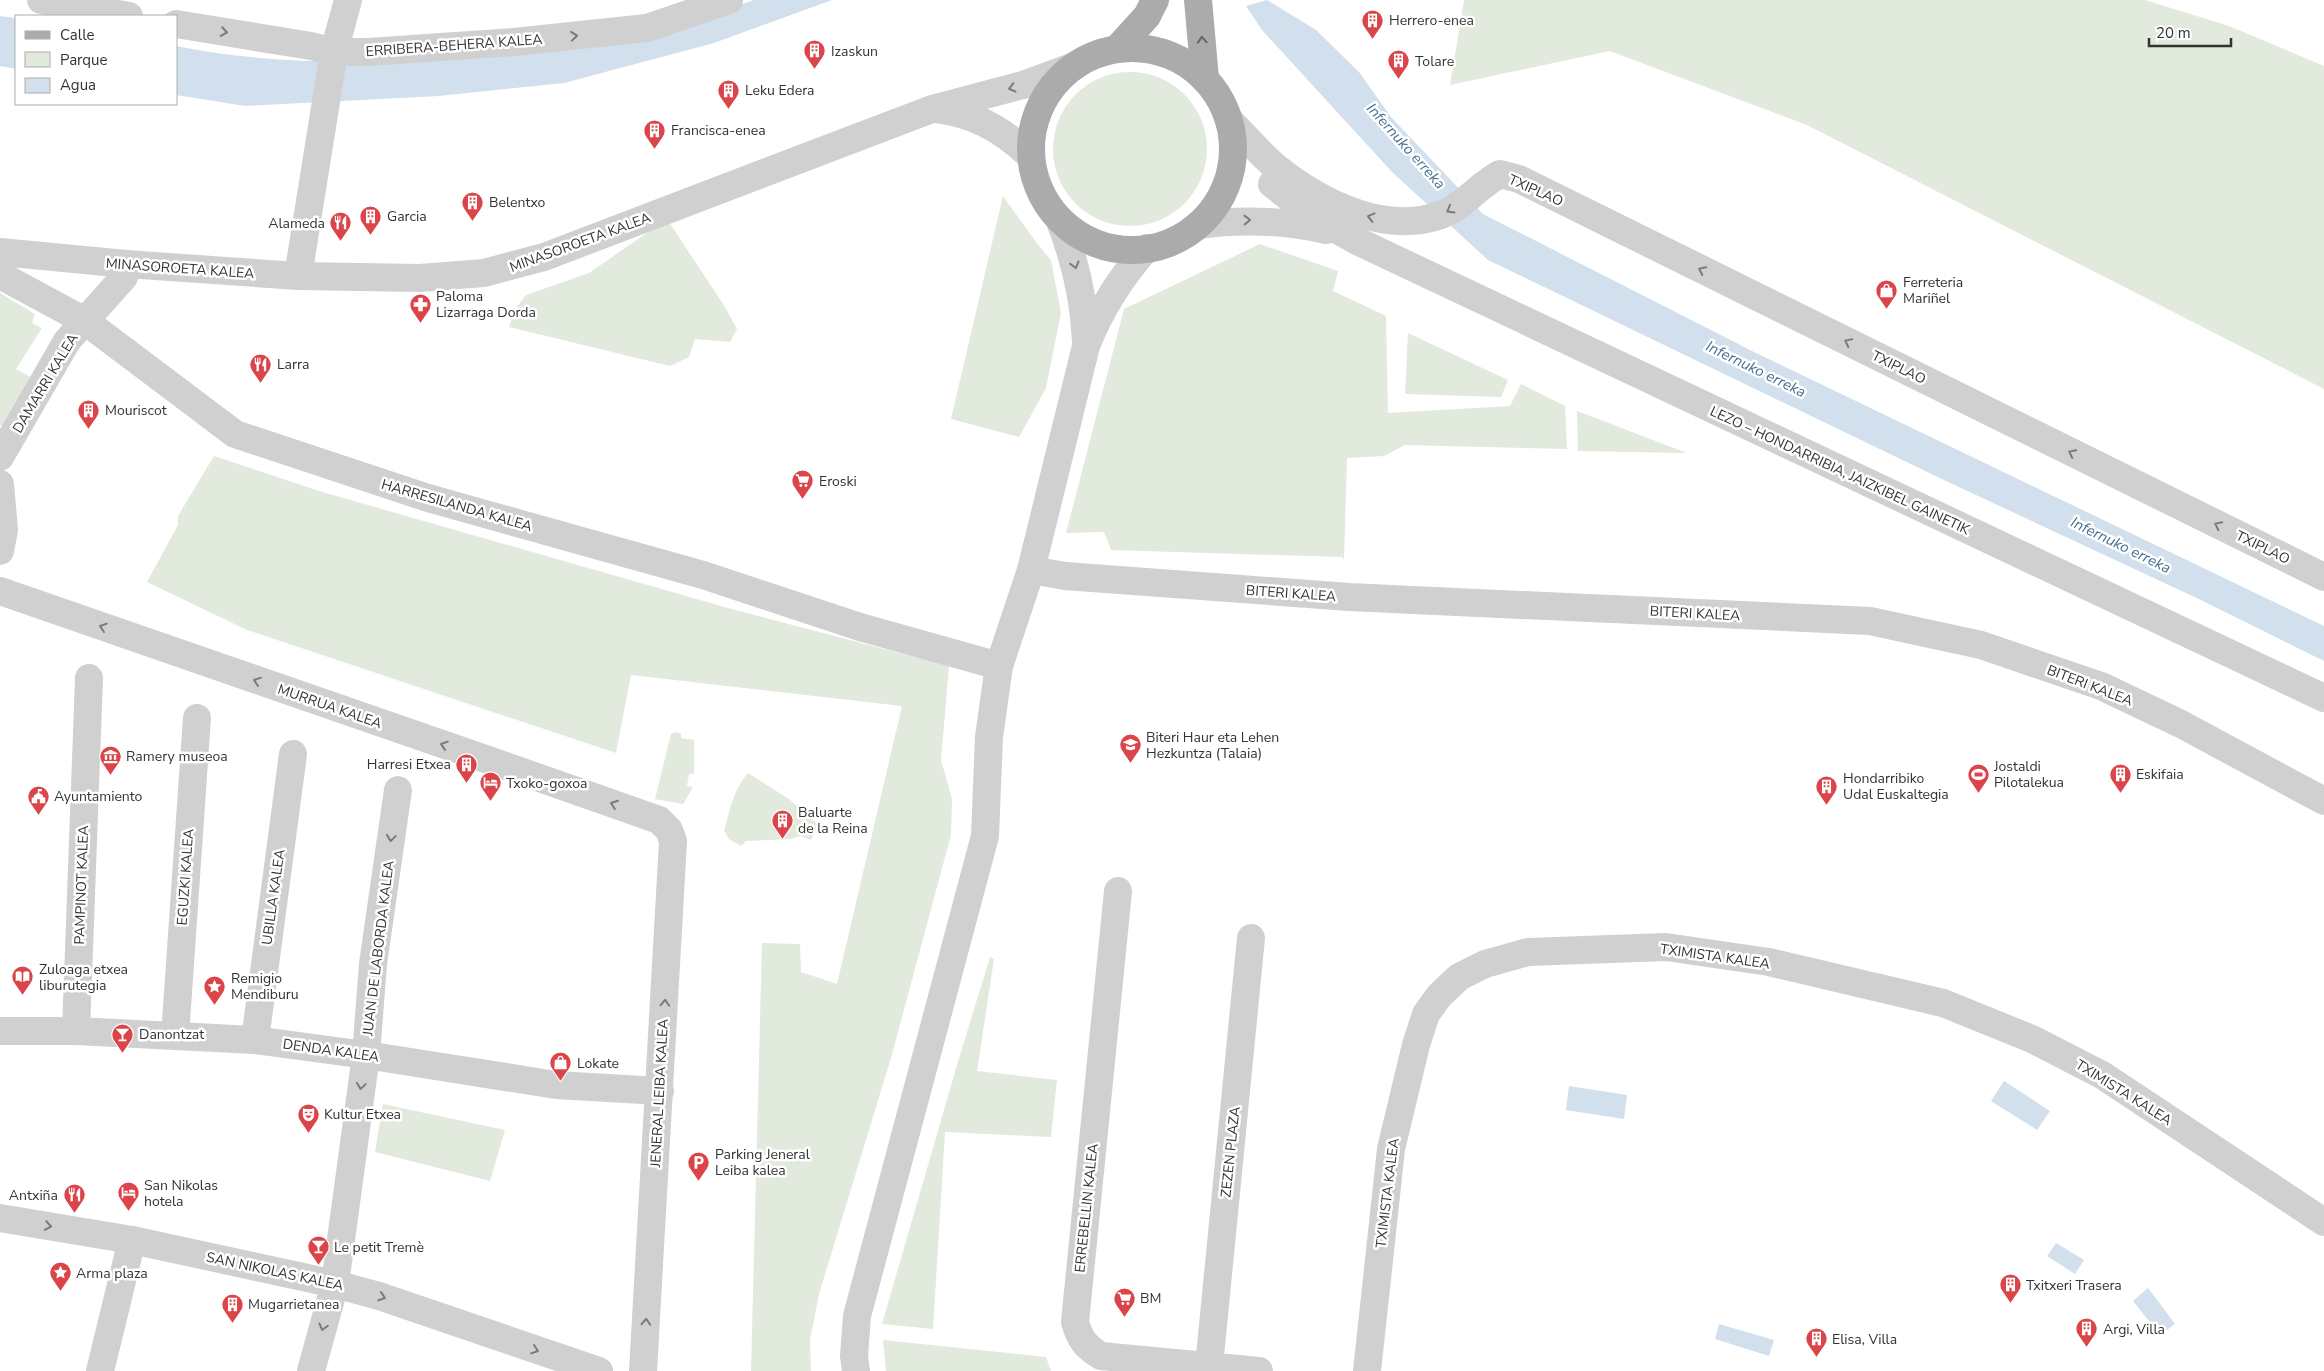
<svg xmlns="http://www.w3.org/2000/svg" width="2324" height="1371" font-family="'Nunito Sans',sans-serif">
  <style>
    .green { fill: #e2e9dd }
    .water { fill: #d1e0ec }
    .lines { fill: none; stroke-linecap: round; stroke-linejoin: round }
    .minor { stroke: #d0d0d0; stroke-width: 28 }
    .major { stroke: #ababab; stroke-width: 28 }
    .oneway { stroke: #7a7a7a }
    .oneway2 { stroke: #636363 }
    .labels { text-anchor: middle; stroke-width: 5; stroke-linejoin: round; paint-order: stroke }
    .poi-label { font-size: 14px; fill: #333; stroke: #fff; text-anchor: start }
    .street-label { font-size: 14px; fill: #333; stroke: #fff }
    .water-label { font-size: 15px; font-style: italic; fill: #447091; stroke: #fff }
  </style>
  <rect width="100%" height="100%" fill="#fff"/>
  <g class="green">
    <polygon points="1464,0 2145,0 2229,26 2324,66 2324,389 1807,125 1610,51 1450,85"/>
    <circle cx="1130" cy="149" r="77"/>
    <polygon points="1003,196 1036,242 1051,260 1061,313 1046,388 1019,437 951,419"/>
    <polygon points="667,219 725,307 737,329 730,342 695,339 689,357 670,366 509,327 515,309 526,295 589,273"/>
    <polygon points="1260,244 1338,271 1333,291 1386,316 1388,413 1510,406 1521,384 1565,406 1567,449 1405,445 1384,456 1347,458 1344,560 1342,557 1111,550 1104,532 1066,533 1124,309"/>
    <polygon points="0,293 35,314 32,323 42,328 16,369 30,377 3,427 0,425"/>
    <polygon points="1408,333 1508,380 1501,397 1405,394"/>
    <polygon points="1577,411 1687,453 1578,451"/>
    <polygon points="214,456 319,491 735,610 949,666 941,760 952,799 951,835 891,1058 819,1294 810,1340 811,1371 751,1371 762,943 800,944 801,972 837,984 902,706 631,675 616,753 247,630 147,582 178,525 178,516"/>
    <polygon points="675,732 681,734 681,738 694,740 694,774 689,774 687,786 693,787 683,804 655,799 671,734"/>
    <path d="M748,773L789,799L819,825L811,840L800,836L791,839L746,841L741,846L729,839L724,831C730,810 733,790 748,773Z"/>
    <polygon points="990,957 994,959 977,1071 1057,1080 1051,1137 945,1132 933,1329 882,1324 957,1065"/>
    <polygon points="383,1104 505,1130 490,1181 375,1152"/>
    <polygon points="883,1340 1046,1357 1051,1371 886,1371"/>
  </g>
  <g class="water">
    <path d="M754,0H832L714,43L564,83L439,96L245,106L176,95V46C250,61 324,63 398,61C468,59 539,54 609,41C658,32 707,16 754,0Z"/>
    <polygon points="1267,0 1316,30 1359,72 1391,117 1483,214 1758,354 2324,626 2324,661 2203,601 1946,481 1488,260 1392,172 1262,30 1246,6"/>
    <polygon points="0,16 16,18 16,69 0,66"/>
    <polygon points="2004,1081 2050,1111 2037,1130 1991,1101"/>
    <polygon points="1569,1086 1627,1095 1624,1119 1566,1110"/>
    <polygon points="2056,1243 2084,1260 2075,1274 2047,1256"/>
    <polygon points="2148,1288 2175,1324 2160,1335 2133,1301"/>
    <polygon points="1719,1324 1774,1340 1769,1356 1715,1339"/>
  </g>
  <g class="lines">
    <g class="minor">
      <polyline points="41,0 129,16"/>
      <polyline points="176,24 311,46 334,52 368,52 514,42 647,28 729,0"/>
      <path d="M936,109C974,113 1004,130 1031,157"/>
      <path d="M1229,120C1245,136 1260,154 1277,168C1321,203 1385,235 1441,215C1464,206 1479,185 1500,174L1519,179L2324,577"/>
      <polyline points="1272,184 1310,214 1357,241 2324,698"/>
      <path d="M1059,219C1075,259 1084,298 1086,341"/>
      <path d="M1198,225C1242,219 1282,220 1326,230"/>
      <polyline points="0,252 126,264 298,276 420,278 484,273 544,257 932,109 1023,85 1075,66"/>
      <polyline points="0,275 85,321 235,434 428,498 703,575 860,627 999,666"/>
      <polyline points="298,276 334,52 348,0"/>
      <polyline points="0,457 67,341 124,277 126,264"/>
      <polyline points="0,484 4,530 0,551"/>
      <polyline points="1031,570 1065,576 1349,597 1870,621 1981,645 2101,686 2181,724 2324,801"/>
      <path d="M0,591C220,668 440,742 659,820L669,830L673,841L643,1371"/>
      <path d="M1118,891L1075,1322C1080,1340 1086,1347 1101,1356L1259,1371"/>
      <polyline points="0,1031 76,1031 255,1040 366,1055 556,1085 660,1091"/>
      <polyline points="76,1031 89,678"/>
      <polyline points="175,1036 197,718"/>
      <polyline points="255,1040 293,754"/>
      <polyline points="0,1218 132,1240 335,1284 379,1296 599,1371"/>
      <polyline points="1209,1366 1251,938"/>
      <polyline points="100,1371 132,1240"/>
      <polyline points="311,1371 335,1284 366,1055 373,964 398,790"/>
      <path d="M856,1371L854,1356L857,1316L985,836L989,737L999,666L1031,570L1086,346C1101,308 1120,278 1147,248"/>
      <polyline points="1367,1371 1391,1149 1416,1045 1426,1014 1439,996 1459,977 1485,964 1528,952 1666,947 1769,962 1943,1003 2032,1039 2102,1075 2324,1222"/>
    </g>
    <g class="major">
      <polyline points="1198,0 1205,79"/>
      <circle cx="1132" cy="149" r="101"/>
      <polyline points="1117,49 1147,16 1155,0"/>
    </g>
  </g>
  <defs><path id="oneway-chevron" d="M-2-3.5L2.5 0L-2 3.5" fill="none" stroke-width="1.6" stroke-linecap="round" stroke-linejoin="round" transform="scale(1.25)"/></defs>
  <g class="oneway">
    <use href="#oneway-chevron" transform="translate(224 32) rotate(9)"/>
    <use href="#oneway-chevron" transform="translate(574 36) rotate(-6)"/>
    <use href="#oneway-chevron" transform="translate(1012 88) rotate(166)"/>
    <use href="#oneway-chevron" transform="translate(1450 210) rotate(150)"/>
    <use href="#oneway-chevron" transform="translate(1371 217) rotate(-165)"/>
    <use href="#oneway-chevron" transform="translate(1247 220) rotate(-1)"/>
    <use href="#oneway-chevron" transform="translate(1075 265) rotate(75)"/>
    <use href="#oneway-chevron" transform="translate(1702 270) rotate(-154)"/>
    <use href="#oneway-chevron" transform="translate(1848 342) rotate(-154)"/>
    <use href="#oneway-chevron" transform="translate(2072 453) rotate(-154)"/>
    <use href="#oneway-chevron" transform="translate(2218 525) rotate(-154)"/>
    <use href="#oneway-chevron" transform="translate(103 627) rotate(-161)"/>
    <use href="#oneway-chevron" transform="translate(257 681) rotate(-161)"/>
    <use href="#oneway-chevron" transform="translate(444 745) rotate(-162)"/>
    <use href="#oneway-chevron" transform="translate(614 804) rotate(-160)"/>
    <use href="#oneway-chevron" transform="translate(391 838) rotate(98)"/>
    <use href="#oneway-chevron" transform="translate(665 1003) rotate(-87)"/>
    <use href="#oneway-chevron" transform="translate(361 1086) rotate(98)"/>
    <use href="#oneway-chevron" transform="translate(48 1226) rotate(10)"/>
    <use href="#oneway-chevron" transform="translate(382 1297) rotate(18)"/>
    <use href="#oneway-chevron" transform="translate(646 1322) rotate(-87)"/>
    <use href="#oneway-chevron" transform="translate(323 1327) rotate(105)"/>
    <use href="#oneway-chevron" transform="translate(535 1350) rotate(19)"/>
  </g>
  <use class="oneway2" href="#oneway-chevron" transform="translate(1202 40) rotate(-94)"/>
  <defs>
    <symbol id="building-pin" viewBox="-11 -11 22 30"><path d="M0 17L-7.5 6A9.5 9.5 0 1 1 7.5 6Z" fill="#db4449" stroke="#fff"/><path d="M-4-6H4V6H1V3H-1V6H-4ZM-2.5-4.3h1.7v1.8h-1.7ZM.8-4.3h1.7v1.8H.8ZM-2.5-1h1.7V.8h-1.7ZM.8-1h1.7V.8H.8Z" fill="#fff"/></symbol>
    <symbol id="restaurant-pin" viewBox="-11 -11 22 30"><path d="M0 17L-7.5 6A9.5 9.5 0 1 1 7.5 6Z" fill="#db4449" stroke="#fff"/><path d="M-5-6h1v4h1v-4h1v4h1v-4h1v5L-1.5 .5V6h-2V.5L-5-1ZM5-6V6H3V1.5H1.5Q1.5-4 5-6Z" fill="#fff"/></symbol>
    <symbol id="shop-pin" viewBox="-11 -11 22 30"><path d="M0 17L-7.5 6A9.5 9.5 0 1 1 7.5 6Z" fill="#db4449" stroke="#fff"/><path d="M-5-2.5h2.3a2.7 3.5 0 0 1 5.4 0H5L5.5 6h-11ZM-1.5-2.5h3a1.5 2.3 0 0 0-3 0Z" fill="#fff"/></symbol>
    <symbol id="pharmacy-pin" viewBox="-11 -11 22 30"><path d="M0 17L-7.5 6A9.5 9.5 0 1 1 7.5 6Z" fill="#db4449" stroke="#fff"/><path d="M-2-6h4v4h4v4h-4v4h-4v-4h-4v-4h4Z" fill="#fff"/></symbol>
    <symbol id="supermarket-pin" viewBox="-11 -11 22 30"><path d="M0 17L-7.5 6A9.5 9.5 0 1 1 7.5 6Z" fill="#db4449" stroke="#fff"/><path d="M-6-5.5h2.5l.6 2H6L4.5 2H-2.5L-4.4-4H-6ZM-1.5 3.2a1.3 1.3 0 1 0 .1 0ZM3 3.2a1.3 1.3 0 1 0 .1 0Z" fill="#fff"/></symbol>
    <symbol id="school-pin" viewBox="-11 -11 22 30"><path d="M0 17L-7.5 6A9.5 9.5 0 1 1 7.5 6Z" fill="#db4449" stroke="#fff"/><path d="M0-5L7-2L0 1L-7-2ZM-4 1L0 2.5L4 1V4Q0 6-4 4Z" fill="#fff"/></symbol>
    <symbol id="museum-pin" viewBox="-11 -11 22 30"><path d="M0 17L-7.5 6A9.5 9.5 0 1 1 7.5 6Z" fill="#db4449" stroke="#fff"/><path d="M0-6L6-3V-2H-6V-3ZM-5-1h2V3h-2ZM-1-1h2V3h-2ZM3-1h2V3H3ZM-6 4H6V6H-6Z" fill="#fff"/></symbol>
    <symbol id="stadium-pin" viewBox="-11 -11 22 30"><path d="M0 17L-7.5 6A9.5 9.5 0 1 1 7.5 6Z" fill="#db4449" stroke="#fff"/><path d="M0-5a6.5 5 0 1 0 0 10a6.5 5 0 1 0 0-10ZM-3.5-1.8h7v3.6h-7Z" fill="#fff"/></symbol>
    <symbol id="hotel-pin" viewBox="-11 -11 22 30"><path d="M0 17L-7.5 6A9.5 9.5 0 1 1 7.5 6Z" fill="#db4449" stroke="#fff"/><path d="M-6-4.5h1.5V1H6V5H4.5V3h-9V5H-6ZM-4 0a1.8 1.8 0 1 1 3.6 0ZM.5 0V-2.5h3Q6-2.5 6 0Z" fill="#fff"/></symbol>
    <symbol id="civic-pin" viewBox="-11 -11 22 30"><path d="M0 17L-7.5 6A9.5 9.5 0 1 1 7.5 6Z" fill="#db4449" stroke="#fff"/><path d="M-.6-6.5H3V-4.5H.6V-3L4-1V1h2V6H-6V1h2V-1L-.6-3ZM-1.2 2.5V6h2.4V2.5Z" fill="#fff"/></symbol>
    <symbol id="library-pin" viewBox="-11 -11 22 30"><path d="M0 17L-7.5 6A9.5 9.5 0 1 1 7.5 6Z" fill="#db4449" stroke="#fff"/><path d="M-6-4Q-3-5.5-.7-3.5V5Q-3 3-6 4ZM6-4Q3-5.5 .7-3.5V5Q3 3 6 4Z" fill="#fff"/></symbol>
    <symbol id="sight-pin" viewBox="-11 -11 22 30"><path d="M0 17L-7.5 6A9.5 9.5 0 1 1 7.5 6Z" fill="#db4449" stroke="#fff"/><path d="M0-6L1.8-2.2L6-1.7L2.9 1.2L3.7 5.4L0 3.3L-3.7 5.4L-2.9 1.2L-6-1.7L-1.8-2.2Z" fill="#fff"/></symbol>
    <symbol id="bar-pin" viewBox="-11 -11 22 30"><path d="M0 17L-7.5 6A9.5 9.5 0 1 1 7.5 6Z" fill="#db4449" stroke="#fff"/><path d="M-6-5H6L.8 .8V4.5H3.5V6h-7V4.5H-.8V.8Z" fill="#fff"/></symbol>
    <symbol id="theatre-pin" viewBox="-11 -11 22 30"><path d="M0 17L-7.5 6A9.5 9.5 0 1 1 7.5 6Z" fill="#db4449" stroke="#fff"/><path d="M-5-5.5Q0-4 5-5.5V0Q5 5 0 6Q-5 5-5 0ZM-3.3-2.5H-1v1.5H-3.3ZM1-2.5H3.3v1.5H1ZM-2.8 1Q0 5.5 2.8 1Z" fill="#fff"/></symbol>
    <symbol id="parking-pin" viewBox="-11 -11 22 30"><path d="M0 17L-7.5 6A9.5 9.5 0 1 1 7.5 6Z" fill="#db4449" stroke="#fff"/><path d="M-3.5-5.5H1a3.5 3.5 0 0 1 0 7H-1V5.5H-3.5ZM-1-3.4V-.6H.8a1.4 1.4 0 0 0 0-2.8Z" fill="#fff"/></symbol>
  </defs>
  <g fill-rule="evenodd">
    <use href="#building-pin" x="1360" y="8" width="25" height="34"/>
    <use href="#building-pin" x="802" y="38" width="25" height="34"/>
    <use href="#building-pin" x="1386" y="48" width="25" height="34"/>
    <use href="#building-pin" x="716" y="78" width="25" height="34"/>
    <use href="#building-pin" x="642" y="118" width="25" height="34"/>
    <use href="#building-pin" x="460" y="190" width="25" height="34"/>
    <use href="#building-pin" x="358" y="204" width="25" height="34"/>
    <use href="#restaurant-pin" x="328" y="210" width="25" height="34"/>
    <use href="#shop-pin" x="1874" y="278" width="25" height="34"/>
    <use href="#pharmacy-pin" x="408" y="292" width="25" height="34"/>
    <use href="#restaurant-pin" x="248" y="352" width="25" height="34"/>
    <use href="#building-pin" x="76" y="398" width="25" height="34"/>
    <use href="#supermarket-pin" x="790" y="468" width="25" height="34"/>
    <use href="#school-pin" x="1118" y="732" width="25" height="34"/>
    <use href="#museum-pin" x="98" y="744" width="25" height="34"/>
    <use href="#building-pin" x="454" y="752" width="25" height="34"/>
    <use href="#stadium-pin" x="1966" y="762" width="25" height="34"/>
    <use href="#building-pin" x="2108" y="762" width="25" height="34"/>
    <use href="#hotel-pin" x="478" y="770" width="25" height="34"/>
    <use href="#building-pin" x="1814" y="774" width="25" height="34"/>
    <use href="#civic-pin" x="26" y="784" width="25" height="34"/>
    <use href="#building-pin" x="770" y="808" width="25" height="34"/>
    <use href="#library-pin" x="10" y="964" width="25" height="34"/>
    <use href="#sight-pin" x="202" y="974" width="25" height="34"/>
    <use href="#bar-pin" x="110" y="1022" width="25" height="34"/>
    <use href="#shop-pin" x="548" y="1050" width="25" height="34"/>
    <use href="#theatre-pin" x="296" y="1102" width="25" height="34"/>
    <use href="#parking-pin" x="686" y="1150" width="25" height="34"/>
    <use href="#hotel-pin" x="116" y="1180" width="25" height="34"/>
    <use href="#restaurant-pin" x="62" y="1182" width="25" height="34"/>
    <use href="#bar-pin" x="306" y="1234" width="25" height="34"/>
    <use href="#sight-pin" x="48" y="1260" width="25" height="34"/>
    <use href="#building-pin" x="1998" y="1272" width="25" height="34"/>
    <use href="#supermarket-pin" x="1112" y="1286" width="25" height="34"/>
    <use href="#building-pin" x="220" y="1292" width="25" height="34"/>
    <use href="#building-pin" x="2074" y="1316" width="25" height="34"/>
    <use href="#building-pin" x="1804" y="1326" width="25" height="34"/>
  </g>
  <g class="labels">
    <g class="poi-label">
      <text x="1389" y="25">Herrero-enea</text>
      <text x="831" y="56">Izaskun</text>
      <text x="1415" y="66">Tolare</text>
      <text x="745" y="95">Leku Edera</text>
      <text x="671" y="135">Francisca-enea</text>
      <text x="489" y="207">Belentxo</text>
      <text x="387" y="221">Garcia</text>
      <text x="325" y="228" text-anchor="end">Alameda</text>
      <text x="1903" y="287">Ferreteria<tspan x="1903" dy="16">Mariñel</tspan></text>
      <text x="436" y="301">Paloma<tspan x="436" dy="16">Lizarraga Dorda</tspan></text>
      <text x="277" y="369">Larra</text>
      <text x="105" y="415">Mouriscot</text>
      <text x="819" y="486">Eroski</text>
      <text x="1146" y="742">Biteri Haur eta Lehen<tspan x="1146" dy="16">Hezkuntza (Talaia)</tspan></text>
      <text x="126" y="761">Ramery museoa</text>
      <text x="451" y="769" text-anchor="end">Harresi Etxea</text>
      <text x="1994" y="771">Jostaldi<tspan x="1994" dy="16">Pilotalekua</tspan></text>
      <text x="2136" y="779">Eskifaia</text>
      <text x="1843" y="783">Hondarribiko<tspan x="1843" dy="16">Udal Euskaltegia</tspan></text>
      <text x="506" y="788">Txoko-goxoa</text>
      <text x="54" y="801">Ayuntamiento</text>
      <text x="798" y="817">Baluarte<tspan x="798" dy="16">de la Reina</tspan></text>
      <text x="39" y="974">Zuloaga etxea<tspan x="39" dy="16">liburutegia</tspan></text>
      <text x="231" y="983">Remigio<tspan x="231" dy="16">Mendiburu</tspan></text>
      <text x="139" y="1039">Danontzat</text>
      <text x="577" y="1068">Lokate</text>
      <text x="324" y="1119">Kultur Etxea</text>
      <text x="715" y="1159">Parking Jeneral<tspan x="715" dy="16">Leiba kalea</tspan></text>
      <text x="144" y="1190">San Nikolas<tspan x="144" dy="16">hotela</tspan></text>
      <text x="58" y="1200" text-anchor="end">Antxiña</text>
      <text x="334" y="1252">Le petit Tremè</text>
      <text x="76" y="1278">Arma plaza</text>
      <text x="2026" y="1290">Txitxeri Trasera</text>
      <text x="1140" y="1303">BM</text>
      <text x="248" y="1309">Mugarrietanea</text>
      <text x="2103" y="1334">Argi, Villa</text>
      <text x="1832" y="1344">Elisa, Villa</text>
    </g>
    <g class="street-label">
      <text transform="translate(454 45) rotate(-4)" y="5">ERRIBERA-BEHERA KALEA</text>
      <text transform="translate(1536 190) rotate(24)" y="5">TXIPLAO</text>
      <text transform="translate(580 242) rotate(-20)" y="5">MINASOROETA KALEA</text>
      <text transform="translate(180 268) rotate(4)" y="5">MINASOROETA KALEA</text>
      <text transform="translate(1899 367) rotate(26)" y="5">TXIPLAO</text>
      <text transform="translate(45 383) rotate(-59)" y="5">DAMARRI KALEA</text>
      <text transform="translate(1840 470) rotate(25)" y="5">LEZO – HONDARRIBIA, JAIZKIBEL GAINETIK</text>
      <text transform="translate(457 505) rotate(16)" y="5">HARRESILANDA KALEA</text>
      <text transform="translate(2263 547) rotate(26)" y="5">TXIPLAO</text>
      <text transform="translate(1291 593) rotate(4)" y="5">BITERI KALEA</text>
      <text transform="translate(1695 613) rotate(3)" y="5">BITERI KALEA</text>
      <text transform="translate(2090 685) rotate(21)" y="5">BITERI KALEA</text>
      <text transform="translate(330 706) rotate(19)" y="5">MURRUA KALEA</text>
      <text transform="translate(185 877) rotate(-86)" y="5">EGUZKI KALEA</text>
      <text transform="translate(81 885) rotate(-88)" y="5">PAMPINOT KALEA</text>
      <text transform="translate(273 897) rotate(-82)" y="5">UBILLA KALEA</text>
      <text transform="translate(378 948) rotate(-83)" y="5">JUAN DE LABORDA KALEA</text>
      <text transform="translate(1715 956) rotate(8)" y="5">TXIMISTA KALEA</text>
      <text transform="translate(331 1050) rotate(8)" y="5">DENDA KALEA</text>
      <text transform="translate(2124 1092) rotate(32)" y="5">TXIMISTA KALEA</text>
      <text transform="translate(659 1093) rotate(-87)" y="5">JENERAL LEIBA KALEA</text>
      <text transform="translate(1230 1152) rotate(-84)" y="5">ZEZEN PLAZA</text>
      <text transform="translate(1387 1193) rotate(-83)" y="5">TXIMISTA KALEA</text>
      <text transform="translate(1086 1208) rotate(-84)" y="5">ERREBELLIN KALEA</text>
      <text transform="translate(275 1271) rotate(12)" y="5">SAN NIKOLAS KALEA</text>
    </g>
    <g class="water-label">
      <text transform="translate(1406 146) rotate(48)" y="5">Infernuko erreka</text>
      <text transform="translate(1756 369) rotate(26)" y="5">Infernuko erreka</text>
      <text transform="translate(2121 545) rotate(26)" y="5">Infernuko erreka</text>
    </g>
  </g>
  <rect x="15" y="15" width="162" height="90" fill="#ffffff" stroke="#adadad"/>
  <rect x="25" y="31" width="25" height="8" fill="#ababab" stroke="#adadad"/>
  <text x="60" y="40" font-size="15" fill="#333333">Calle</text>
  <rect x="25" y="52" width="25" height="15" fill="#e2e9dd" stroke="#adadad"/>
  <text x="60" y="65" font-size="15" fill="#333333">Parque</text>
  <rect x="25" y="78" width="25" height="15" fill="#d1e0ec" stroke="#adadad"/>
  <text x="60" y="90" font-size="15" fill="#333333">Agua</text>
  <path d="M2149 38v8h82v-8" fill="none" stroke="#333333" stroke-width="2.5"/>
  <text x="2156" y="38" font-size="15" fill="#333333" stroke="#ffffff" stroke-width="4" paint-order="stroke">20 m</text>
</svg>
